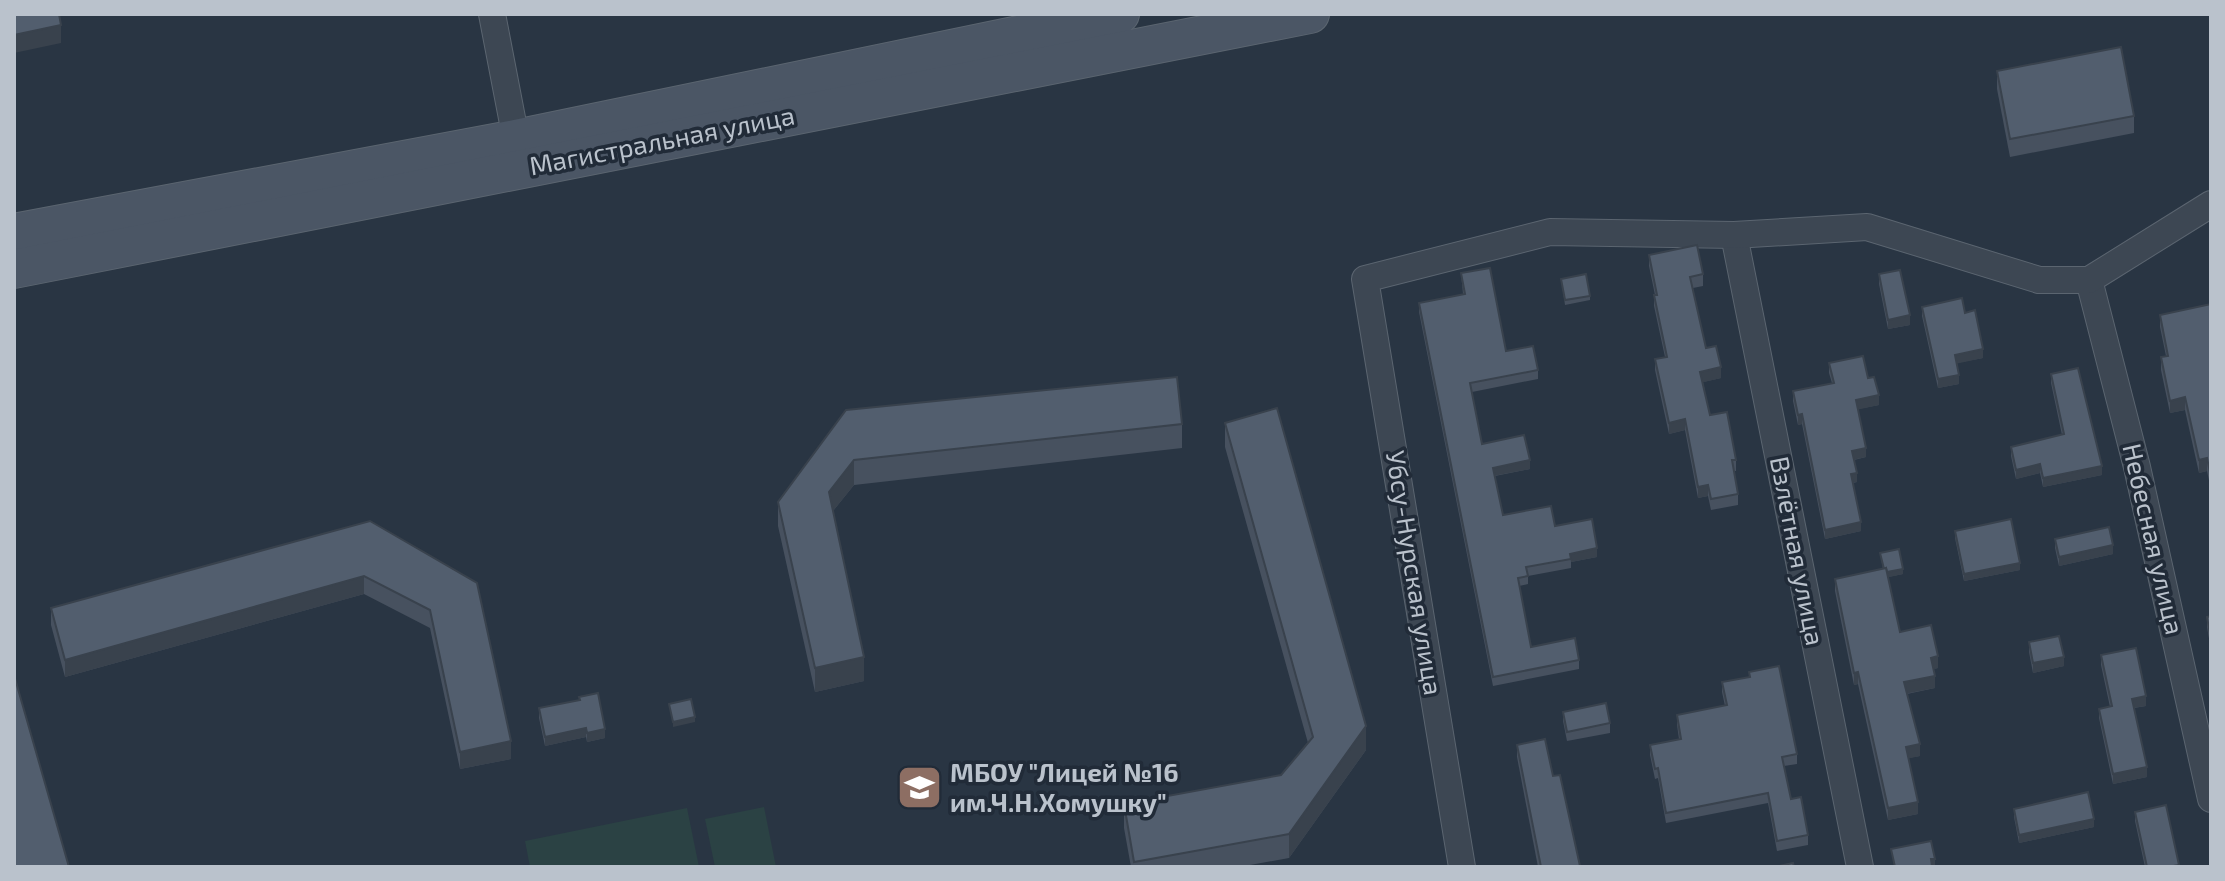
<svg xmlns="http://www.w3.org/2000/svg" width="2225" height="881" font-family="'Exo 2',sans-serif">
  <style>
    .green { fill: #2b4244 }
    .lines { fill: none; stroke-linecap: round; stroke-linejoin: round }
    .minor-casing { stroke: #5b6570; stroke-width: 28 }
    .secondary-casing { stroke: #5b6570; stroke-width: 40 }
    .minor { stroke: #3d4753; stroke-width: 26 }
    .secondary { stroke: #4b5665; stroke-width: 38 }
    .wall { fill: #47515f }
    .shaded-wall { fill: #39424d }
    .building { fill: #525e6e; stroke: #39424d; stroke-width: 2 }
    .labels { text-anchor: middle; stroke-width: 7; stroke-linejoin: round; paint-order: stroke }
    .street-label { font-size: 26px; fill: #bac2cc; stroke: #212b38 }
    .poi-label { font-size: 26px; font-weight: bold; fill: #bac2cc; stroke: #212b38; text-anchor: start }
  </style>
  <rect width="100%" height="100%" fill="#293543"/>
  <g class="green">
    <polygon points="764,807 776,867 715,867 705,819"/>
    <polygon points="687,808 699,867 530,867 525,841"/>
  </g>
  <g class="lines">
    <defs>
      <g id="minor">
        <polyline points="492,14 516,139"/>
        <polyline points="1734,235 1860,867"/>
        <polyline points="2089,280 2137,467 2211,799"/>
        <polyline points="1462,867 1365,279 1550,232 1734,235 1867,227 2039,280 2089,280 2211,204"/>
      </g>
      <g id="secondary">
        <polyline points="14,233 516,139 1120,14"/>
        <polyline points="14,269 1310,14"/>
      </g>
    </defs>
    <use href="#minor" class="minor-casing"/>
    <use href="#secondary" class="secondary-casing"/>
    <use href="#minor" class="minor"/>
    <use href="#secondary" class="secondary"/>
  </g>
  <g class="wall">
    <polygon points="1997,71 2134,116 2134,133 2010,157 1997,89"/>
    <polygon points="1649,255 1703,274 1703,286 1693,288 1706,348 1721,378 1703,382 1710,415 1736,460 1736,471 1734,471 1738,494 1738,505 1711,510 1708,496 1698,498 1685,430 1669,434 1655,370 1655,359 1665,357 1654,306 1654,295 1655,295 1649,266"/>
    <polygon points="1461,273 1506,351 1538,370 1538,379 1472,392 1482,444 1530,469 1495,476 1503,515 1555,526 1597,557 1571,562 1571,568 1528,576 1528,584 1519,586 1531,647 1579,660 1579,669 1493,686 1419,312 1419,303 1463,294"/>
    <polygon points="1879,274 1910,325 1888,329 1879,284"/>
    <polygon points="1561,279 1590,296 1590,300 1565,305"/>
    <polygon points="2211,304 2211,490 2207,471 2199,473 2185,410 2170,413 2161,370 2161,357 2166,356 2160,327 2160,315"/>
    <polygon points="1922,307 1965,313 1983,358 1956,363 1959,384 1938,388 1922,316"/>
    <polygon points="1829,363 1868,378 1879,405 1858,409 1866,457 1854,460 1857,482 1853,483 1861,531 1825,539 1802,424 1798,425 1793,401 1793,391 1832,383 1829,373"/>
    <polygon points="2051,374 2102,475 2043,487 2040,473 2016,479 2011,456 2011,447 2062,435 2051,383"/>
    <polygon points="846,410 1182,424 1182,448 854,485 833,511 864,681 815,692 778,526 778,502"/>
    <polygon points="1225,423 1366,750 1289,858 1239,867 1131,867 1124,828 1124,804 1281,775 1308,743 1225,447"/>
    <polygon points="370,521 477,583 511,759 460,769 430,628 364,594 65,677 51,625 51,608"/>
    <polygon points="1955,531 2020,570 1964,581 1955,538"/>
    <polygon points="2055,539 2113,554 2059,566 2055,548"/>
    <polygon points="1880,553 1903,574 1888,577 1900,632 1938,668 1933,669 1935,688 1907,694 1920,756 1908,758 1918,814 1888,820 1858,684 1854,685 1835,591 1835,579 1883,569"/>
    <polygon points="2211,616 2211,650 2207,627 2207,617"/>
    <polygon points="2029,642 2064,666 2033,673 2029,652"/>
    <polygon points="2101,655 2146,706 2134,708 2147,777 2113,784 2099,718 2099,709 2110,707 2101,665"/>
    <polygon points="1749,672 1797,754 1797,764 1784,766 1791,799 1808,835 1808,845 1777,851 1768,803 1666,823 1658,778 1655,779 1650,755 1650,745 1679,739 1677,725 1677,715 1725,706 1722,692 1722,682 1749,677"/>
    <polygon points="539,708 605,738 587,742 586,737 545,746 539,718"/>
    <polygon points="1563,712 1610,723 1610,733 1567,741 1563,721"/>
    <polygon points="1517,745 1553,776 1580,867 1538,867 1517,757"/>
    <polygon points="2014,809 2094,827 2019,843 2014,817"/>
    <polygon points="2135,812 2179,867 2145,867 2135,821"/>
  </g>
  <g class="shaded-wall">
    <polygon points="61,25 61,43 14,53 14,35"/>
    <polygon points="1910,315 1910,325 1888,329 1888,320"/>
    <polygon points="1983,349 1983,358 1955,364 1955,355"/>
    <polygon points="1721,367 1721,378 1700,383 1700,372"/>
    <polygon points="1959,375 1959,384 1938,388 1938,379"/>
    <polygon points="1879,395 1879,405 1856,410 1856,400"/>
    <polygon points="2185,397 2185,410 2170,413 2170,401"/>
    <polygon points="1802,414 1802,424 1798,425 1798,415"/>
    <polygon points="1685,419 1685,430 1669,434 1669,423"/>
    <polygon points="1866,448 1866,457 1852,460 1852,451"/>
    <polygon points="2207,458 2207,471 2199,473 2199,460"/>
    <polygon points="854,460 854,485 829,516 829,492"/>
    <polygon points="1530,460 1530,469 1493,476 1493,468"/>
    <polygon points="2040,464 2040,473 2016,479 2016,470"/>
    <polygon points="2102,466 2102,475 2043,487 2043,478"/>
    <polygon points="1857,473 1857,482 1851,483 1851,474"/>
    <polygon points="1708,485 1708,496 1698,498 1698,487"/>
    <polygon points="1861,522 1861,531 1825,539 1825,530"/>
    <polygon points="2113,545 2113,554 2059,566 2059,557"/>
    <polygon points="1597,548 1597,557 1571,562 1570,554"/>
    <polygon points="2020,563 2020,570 1964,581 1964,574"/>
    <polygon points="1903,569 1903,574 1885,578 1885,573"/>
    <polygon points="364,576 364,594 65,677 65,660"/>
    <polygon points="1938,656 1938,668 1931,670 1931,658"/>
    <polygon points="864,657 864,681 815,692 815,668"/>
    <polygon points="2064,657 2064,666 2033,673 2033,663"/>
    <polygon points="1858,672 1858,684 1854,685 1854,673"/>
    <polygon points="1935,676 1935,688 1904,694 1904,682"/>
    <polygon points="2146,696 2146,706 2132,708 2132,699"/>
    <polygon points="695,717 695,722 673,727 673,722"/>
    <polygon points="1366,726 1366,750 1289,858 1289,834"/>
    <polygon points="586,728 586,737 545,746 545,737"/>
    <polygon points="605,729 605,738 587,742 587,733"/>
    <polygon points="511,741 511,759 460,769 460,752"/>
    <polygon points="1920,744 1920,756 1906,759 1906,747"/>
    <polygon points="2147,767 2147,777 2113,784 2113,774"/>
    <polygon points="1918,802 1918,814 1888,820 1888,808"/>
    <polygon points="2094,819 2094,827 2019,843 2019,835"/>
    <rect x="1931" y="859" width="4" height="8"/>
  </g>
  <g class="building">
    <polygon points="14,14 59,14 61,25 14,35"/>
    <polygon points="2121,47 2134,116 2010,139 1997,71"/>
    <polygon points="1697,245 1703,274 1690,277 1706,348 1716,346 1721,367 1700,372 1710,415 1727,412 1736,460 1732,460 1738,494 1711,499 1708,485 1698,487 1685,419 1669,423 1655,359 1667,357 1654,295 1657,295 1649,255"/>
    <polygon points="1490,268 1506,351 1533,346 1538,370 1470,383 1482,444 1524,435 1530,460 1493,468 1503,515 1551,506 1555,526 1592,519 1597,548 1570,554 1571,559 1526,567 1528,576 1518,578 1531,647 1575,638 1579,660 1493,677 1419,303 1465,294 1461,273"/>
    <polygon points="1900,270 1910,315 1888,320 1879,274"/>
    <polygon points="1586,274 1590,296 1565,300 1561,279"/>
    <polygon points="1962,298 1965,313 1975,310 1983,349 1955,355 1959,375 1938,379 1922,307"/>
    <polygon points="2211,304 2211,477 2207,458 2199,460 2185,397 2170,401 2161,357 2168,356 2160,315"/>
    <polygon points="1863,356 1868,378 1874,377 1879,395 1856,400 1866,448 1852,451 1857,473 1851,474 1861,522 1825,530 1802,414 1798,415 1793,391 1834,383 1829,363"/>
    <polygon points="2078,368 2102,466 2043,478 2040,464 2016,470 2011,447 2064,434 2051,374"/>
    <polygon points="1177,377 1182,424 854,460 829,492 864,657 815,668 778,502 846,410"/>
    <polygon points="1277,408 1366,726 1289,834 1134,862 1124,804 1281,775 1313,737 1225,423"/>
    <polygon points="2011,519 2020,563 1964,574 1955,531"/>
    <polygon points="370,521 477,583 511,741 460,752 430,610 364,576 65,660 51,608"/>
    <polygon points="2109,527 2113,545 2059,557 2055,539"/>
    <polygon points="1899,549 1903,569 1887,572 1886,568 1884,569 1880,553"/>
    <polygon points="1886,568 1900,632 1931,625 1938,656 1931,658 1935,676 1904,682 1920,744 1906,747 1918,802 1888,808 1858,672 1854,673 1835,579"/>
    <polygon points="2211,616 2211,640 2207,617"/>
    <polygon points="2059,636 2064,657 2033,663 2029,642"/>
    <polygon points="2136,648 2146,696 2132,699 2147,767 2113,774 2099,709 2112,706 2101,655"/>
    <polygon points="1779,666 1797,754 1782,757 1791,799 1801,797 1808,835 1777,841 1768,793 1666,813 1658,768 1655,769 1650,745 1681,739 1677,715 1727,705 1722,682 1750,677 1749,672"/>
    <polygon points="14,675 69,867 15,867 14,865"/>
    <polygon points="598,693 605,729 587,733 586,728 545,737 539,708 580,700 579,697"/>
    <polygon points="691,699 695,717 673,722 669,704"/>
    <polygon points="1606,703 1610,723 1567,732 1563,712"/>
    <polygon points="1545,739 1553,776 1560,775 1580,866 1541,867 1517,745"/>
    <polygon points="2088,792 2094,819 2019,835 2014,809"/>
    <polygon points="2166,805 2179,865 2168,867 2147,867 2135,812"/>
    <polygon points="1931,841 1935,859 1931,859 1932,867 1895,867 1891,849"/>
    <polygon points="1793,863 1794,867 1774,867"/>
  </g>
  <defs>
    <symbol id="school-square" viewBox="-11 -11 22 22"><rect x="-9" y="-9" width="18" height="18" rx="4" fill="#8d6e63" stroke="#212b38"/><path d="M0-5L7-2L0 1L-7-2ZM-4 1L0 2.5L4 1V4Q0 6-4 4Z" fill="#fff"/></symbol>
  </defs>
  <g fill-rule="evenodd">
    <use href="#school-square" x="894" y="762" width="51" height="51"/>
  </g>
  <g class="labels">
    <g class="street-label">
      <text transform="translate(662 141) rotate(-11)" y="9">Магистральная улица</text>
      <text transform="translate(2153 539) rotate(77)" y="9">Небесная улица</text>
      <text transform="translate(1797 551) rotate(79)" y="9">Взлётная улица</text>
      <text transform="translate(1414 573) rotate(81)" y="9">Убсу-Нурская улица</text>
    </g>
    <g class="poi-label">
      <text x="950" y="782">МБОУ "Лицей №16<tspan x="950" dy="30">им.Ч.Н.Хомушку"</tspan></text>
    </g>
  </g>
  <rect width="2225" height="881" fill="none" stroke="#bac2cc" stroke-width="32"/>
</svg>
